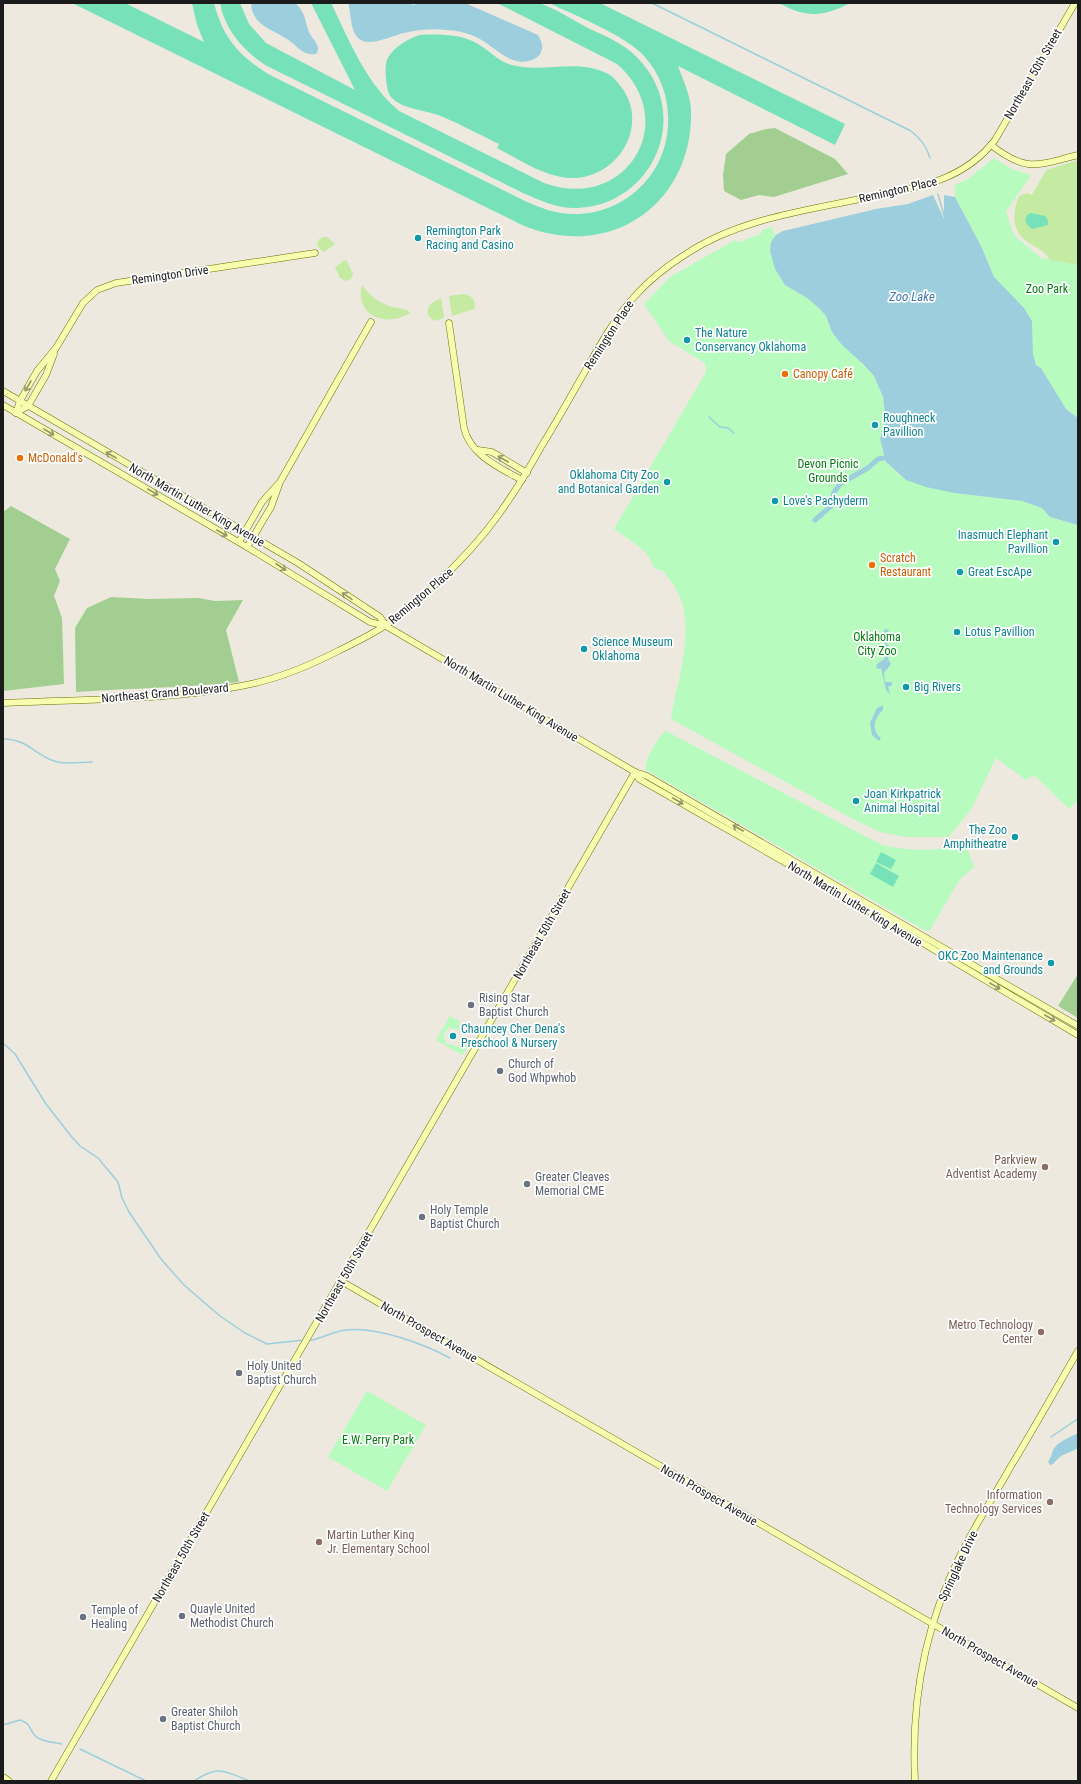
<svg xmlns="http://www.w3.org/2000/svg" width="1081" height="1784" font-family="'Roboto Condensed',sans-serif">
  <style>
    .grass { fill: #c4eba1 }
    .forest { fill: #a2cf91 }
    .park { fill: #b7fcbe }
    .pitch { fill: #77e2ba }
    .water { fill: #9ccede }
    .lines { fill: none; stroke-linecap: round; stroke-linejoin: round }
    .stream { stroke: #9ccede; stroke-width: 1.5 }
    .canal { stroke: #9ccede; stroke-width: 5 }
    .secondary-casing { stroke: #657300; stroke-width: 7 }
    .secondary { stroke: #f7fcae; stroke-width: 6 }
    .oneway { stroke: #94976c }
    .culture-dot { fill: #0f9aa8; stroke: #fff; stroke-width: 1.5 }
    .food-dot { fill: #e8710a; stroke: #fff; stroke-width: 1.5 }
    .worship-dot { fill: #6b7280; stroke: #fff; stroke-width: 1.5 }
    .education-dot { fill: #8d6e63; stroke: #fff; stroke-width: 1.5 }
    .labels { text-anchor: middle; stroke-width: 3.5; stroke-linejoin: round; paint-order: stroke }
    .street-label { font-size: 12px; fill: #1b1b1b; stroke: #fff }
    .culture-label { font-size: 12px; fill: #0d838f; stroke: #fff; text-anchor: start }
    .park-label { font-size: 12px; fill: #057c11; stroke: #fff }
    .food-label { font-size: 12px; fill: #c56008; stroke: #fff; text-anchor: start }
    .worship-label { font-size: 12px; fill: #5b616d; stroke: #fff; text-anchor: start }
    .education-label { font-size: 12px; fill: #785e54; stroke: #fff; text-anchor: end }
    .water-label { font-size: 13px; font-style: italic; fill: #4377ae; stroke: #fff }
  </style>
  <rect width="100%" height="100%" fill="#ede9df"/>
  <g class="grass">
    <path d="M1078,160V266L1050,260C1044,249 1033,247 1024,239C1011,228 1013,210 1019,196L1027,193L1032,195L1046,170Z"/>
    <polygon points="323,237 327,237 335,244 324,252 320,249 317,245 318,240"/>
    <polygon points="345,260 347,261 353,274 351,279 346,281 340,278 335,267"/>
    <path d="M362,285C369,295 378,302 389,306C397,309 405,307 410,313C387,328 354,316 362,285Z"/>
    <path d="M463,294C472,295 477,301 474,309L452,316L449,296Z"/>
    <path d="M441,298L444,318L434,321L428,315C426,305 432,302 441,298Z"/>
  </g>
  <g class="forest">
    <polygon points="775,128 835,159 848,174 774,197 759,195 741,200 724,191 723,175 726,154 749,134 766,129"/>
    <polygon points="11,506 70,539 55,569 60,581 54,596 62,618 64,684 3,691 3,512"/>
    <path d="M111,597L148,599L199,598L215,601L243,600L226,630L239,682C185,688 130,688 76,692L75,628L87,608Z"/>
    <polygon points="1078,974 1078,1018 1058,1006"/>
  </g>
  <g class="park">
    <path d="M994,158L1012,169L1031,175L1006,212L1014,235L1041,258L1078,265V418C1067,410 1060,401 1053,390C1048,381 1045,370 1036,365L1033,354L1032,321L1024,308L994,277L982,248L955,197V185L968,179Z"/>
    <path d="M772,227L773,232L776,235L771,242L775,269L785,285L807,298L819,308L826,316L832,332L874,376L883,397L885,414L884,426L880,439L886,462L897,473L906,480L954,493L1022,501L1042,508L1050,517L1078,525V799L1069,809L1034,775L1026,780L996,758L972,808L949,837H906L880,832L853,819L671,719C677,681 696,629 678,593C674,584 668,577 662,570C652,570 653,563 648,556C642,547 624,536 614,529L706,372L705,363L669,341L644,304L670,277L735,240L739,242L761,234L762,230Z"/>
    <path d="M666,731L882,845C915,852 933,851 966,844L974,867L960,879L930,930L926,931L646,770C643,762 659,735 666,731Z"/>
    <polygon points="450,1016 460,1022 459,1030 448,1027 447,1031 445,1031 443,1039 446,1039 445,1043 459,1047 461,1042 468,1045 462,1055 436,1040"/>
    <polygon points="367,1391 426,1425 387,1491 328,1457"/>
  </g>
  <g class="pitch">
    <path d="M72,3H125L204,42L197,25L192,3H214C223,38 239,56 270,75L527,202C537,206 546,210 556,212C613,224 667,181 668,123C669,98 661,75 644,56C625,35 576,16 549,3H600L845,124L835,145L678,66C683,80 690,94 691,109C694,204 610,262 522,225Z"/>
    <path d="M220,3H240L249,24L266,43L355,90L311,3H331C350,42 366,83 399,111L544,183C626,213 682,121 617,64L497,3C508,3 529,0 539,3C555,8 573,20 588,28C608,37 629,46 643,64C690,120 651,205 578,208C558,209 541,201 523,193L265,65C243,50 225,30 220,3Z"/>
    <path d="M779,3H850C824,17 805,18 779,3Z"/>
    <path d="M420,35C439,34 461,34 478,44C490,51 499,62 512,65C541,73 576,59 604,72C612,75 617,81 622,88C649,125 619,176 575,178C548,179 520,160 497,148L499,144C480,135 462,125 443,117C429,110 402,110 391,97C386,91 385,73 386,64C388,50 407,39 420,35Z"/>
    <path d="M1031,213L1045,216L1048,220V225L1032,229C1026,224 1023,221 1028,214Z"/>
    <polygon points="881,852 896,860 891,869 876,862"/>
    <polygon points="876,863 899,876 893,887 870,874"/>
  </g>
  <g class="water">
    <path d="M251,3H295C307,14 304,21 310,34C312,38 316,41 317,45C319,48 318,51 316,54C302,56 298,46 287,39C271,29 252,25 251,3Z"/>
    <path d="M348,3H407L414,5L418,3H465L538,35C541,40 544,46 541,52C540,56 536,58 532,60C510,68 494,45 476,37C467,33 456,30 446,30C432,28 417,30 404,33C392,36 373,45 363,41C349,35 352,15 348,3Z"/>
    <polygon points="933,195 944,219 944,195 955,197 982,248 994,277 1024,308 1032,321 1033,354 1036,365 1041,368 1066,409 1078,418 1078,525 1050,517 1042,508 1022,501 954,493 926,487 906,480 886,462 880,439 884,426 885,414 883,397 874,376 863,364 842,345 832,332 826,316 819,308 807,298 785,285 775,269 770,251 771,242 776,235 783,231 876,209 908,204"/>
    <polygon points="885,629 889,630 885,639 891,652 888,659 891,664 884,673 885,682 892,682 892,685 888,687 890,694 886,690 881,668 879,669 876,668 877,664 884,659 888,650 882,637"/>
    <path d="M883,705V710C874,718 871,730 881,738L879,741L872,735L870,723L877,708Z"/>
    <path d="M1078,1433V1448C1066,1455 1063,1452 1053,1464L1050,1465L1048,1462C1052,1457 1052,1450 1055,1447C1060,1441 1071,1437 1078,1433Z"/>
  </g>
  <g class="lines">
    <g class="stream">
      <path d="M652,3L911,131C920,138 927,147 930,158"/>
      <polyline points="938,194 945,219"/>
      <polyline points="709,417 720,427 728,428 734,433"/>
      <path d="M3,739C27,739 34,754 54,761C64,765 81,762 92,762"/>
      <polyline points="3,1043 15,1054 46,1104 71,1136 80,1146 98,1158 118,1182 122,1198 129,1212 161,1259 184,1285 220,1316 245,1333 267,1344 304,1340"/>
      <path d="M308,1340H313C324,1337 335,1331 346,1330C376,1326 424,1344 450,1358"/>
      <polyline points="1051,1437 1076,1420 1078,1420"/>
      <path d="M3,1725L20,1720C30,1724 28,1725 33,1733C38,1742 54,1742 62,1744"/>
      <polyline points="80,1749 146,1781"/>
      <path d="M194,1781C219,1764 225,1772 250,1781"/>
    </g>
    <polyline class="canal" points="815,520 831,506 834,492 841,483 868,468 878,459 884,458"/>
    <defs>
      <g id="secondary">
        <path d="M991,145C1027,173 1037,165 1078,155"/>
        <path d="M449,323L464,428C470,455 500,468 522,480"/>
        <polyline points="3,391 298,563 380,617 386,626"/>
        <polyline points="3,405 247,547 370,622 386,626 635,772 647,776 1078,1026"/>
        <polyline points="16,413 20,401 37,371 56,348 83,303 97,290 116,283 315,253"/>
        <polyline points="16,413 28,406 46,375 54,354"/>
        <polyline points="478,450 492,452 527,473"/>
        <polyline points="239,542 262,502 278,484"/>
        <polyline points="247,547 271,507 280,482 371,322"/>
        <path d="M3,703C82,699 163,701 241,686C275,680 307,667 338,651C354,643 371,635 386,625C396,618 405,610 415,602C472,555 505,512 541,447C557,421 572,394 587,368C601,343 615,318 634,297C649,280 667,266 686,254C739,219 804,211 865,198C915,187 962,183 995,140L1075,3"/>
        <polyline points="635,772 639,779 830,888 1078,1035"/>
        <polyline points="341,1281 1078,1708"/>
        <polyline points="3,1777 9,1781"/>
        <polyline points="51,1781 635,772"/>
        <path d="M915,1781C911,1704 924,1628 959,1558C974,1526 994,1497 1011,1466C1034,1428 1056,1389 1078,1351"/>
      </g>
    </defs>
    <use href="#secondary" class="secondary-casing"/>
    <use href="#secondary" class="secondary"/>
  </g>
  <defs><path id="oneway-shaft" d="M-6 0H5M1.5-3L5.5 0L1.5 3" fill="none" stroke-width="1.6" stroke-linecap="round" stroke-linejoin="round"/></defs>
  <g class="oneway">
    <use href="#oneway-shaft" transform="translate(28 386) rotate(121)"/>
    <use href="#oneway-shaft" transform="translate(49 432) rotate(30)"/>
    <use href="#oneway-shaft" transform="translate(111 455) rotate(-150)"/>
    <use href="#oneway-shaft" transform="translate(503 459) rotate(-150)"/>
    <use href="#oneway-shaft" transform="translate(153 492) rotate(30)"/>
    <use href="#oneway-shaft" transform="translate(222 533) rotate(30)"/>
    <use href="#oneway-shaft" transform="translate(281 567) rotate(33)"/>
    <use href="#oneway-shaft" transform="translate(347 596) rotate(-146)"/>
    <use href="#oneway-shaft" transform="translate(678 801) rotate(30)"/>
    <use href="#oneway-shaft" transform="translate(738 828) rotate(-150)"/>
    <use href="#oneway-shaft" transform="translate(995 986) rotate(30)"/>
    <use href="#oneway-shaft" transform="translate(1050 1018) rotate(30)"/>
  </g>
  <g class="culture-dot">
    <circle cx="418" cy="238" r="4"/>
    <circle cx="687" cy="340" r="4"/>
    <circle cx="875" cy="425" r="4"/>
    <circle cx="667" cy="482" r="4"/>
    <circle cx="775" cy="501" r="4"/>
    <circle cx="1056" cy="542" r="4"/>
    <circle cx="960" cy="572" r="4"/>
    <circle cx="957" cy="632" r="4"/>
    <circle cx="584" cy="649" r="4"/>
    <circle cx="906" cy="687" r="4"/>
    <circle cx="856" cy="801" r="4"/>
    <circle cx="1015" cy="837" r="4"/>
    <circle cx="1051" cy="963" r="4"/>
    <circle cx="453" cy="1036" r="4"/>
  </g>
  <g class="food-dot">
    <circle cx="785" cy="374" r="4"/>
    <circle cx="20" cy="458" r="4"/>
    <circle cx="872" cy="565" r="4"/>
  </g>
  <g class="worship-dot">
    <circle cx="471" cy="1005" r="4"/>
    <circle cx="500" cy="1071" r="4"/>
    <circle cx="527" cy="1184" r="4"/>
    <circle cx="422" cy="1217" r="4"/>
    <circle cx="239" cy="1373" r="4"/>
    <circle cx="182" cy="1616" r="4"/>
    <circle cx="83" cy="1617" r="4"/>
    <circle cx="163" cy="1719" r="4"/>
  </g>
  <g class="education-dot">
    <circle cx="1045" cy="1167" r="4"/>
    <circle cx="1041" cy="1332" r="4"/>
    <circle cx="1050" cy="1502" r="4"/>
    <circle cx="319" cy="1542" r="4"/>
  </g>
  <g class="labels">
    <g class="street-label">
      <text transform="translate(1033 74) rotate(-60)" y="4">Northeast 50th Street</text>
      <text transform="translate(898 190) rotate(-13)" y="4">Remington Place</text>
      <text transform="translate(170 275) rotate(-8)" y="4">Remington Drive</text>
      <text transform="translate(609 335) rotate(-57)" y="4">Remington Place</text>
      <text transform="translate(197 505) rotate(30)" y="4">North Martin Luther King Avenue</text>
      <text transform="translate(421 596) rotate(-40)" y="4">Remington Place</text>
      <text transform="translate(165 693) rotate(-5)" y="4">Northeast Grand Boulevard</text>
      <text transform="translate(511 699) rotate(31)" y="4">North Martin Luther King Avenue</text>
      <text transform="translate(855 904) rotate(31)" y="4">North Martin Luther King Avenue</text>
      <text transform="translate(542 934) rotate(-60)" y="4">Northeast 50th Street</text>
      <text transform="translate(344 1277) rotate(-60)" y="4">Northeast 50th Street</text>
      <text transform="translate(429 1332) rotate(30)" y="4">North Prospect Avenue</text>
      <text transform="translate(709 1495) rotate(30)" y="4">North Prospect Avenue</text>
      <text transform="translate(181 1557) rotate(-60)" y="4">Northeast 50th Street</text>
      <text transform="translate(958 1566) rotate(-65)" y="4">Springlake Drive</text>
      <text transform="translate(990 1657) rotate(30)" y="4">North Prospect Avenue</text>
    </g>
    <g class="culture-label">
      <text x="426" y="235">Remington Park<tspan x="426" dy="14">Racing and Casino</tspan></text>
      <text x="695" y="337">The Nature<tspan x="695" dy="14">Conservancy Oklahoma</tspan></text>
      <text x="883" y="422">Roughneck<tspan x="883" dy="14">Pavillion</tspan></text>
      <text x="659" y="479" text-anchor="end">Oklahoma City Zoo<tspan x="659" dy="14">and Botanical Garden</tspan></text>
      <text x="783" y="505">Love's Pachyderm</text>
      <text x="1048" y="539" text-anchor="end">Inasmuch Elephant<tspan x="1048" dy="14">Pavillion</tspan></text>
      <text x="968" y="576">Great EscApe</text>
      <text x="965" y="636">Lotus Pavillion</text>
      <text x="592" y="646">Science Museum<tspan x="592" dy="14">Oklahoma</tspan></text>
      <text x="914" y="691">Big Rivers</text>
      <text x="864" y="798">Joan Kirkpatrick<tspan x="864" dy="14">Animal Hospital</tspan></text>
      <text x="1007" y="834" text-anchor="end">The Zoo<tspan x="1007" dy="14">Amphitheatre</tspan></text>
      <text x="1043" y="960" text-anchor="end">OKC Zoo Maintenance<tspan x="1043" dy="14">and Grounds</tspan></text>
      <text x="461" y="1033">Chauncey Cher Dena's<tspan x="461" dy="14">Preschool &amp; Nursery</tspan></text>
    </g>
    <g class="park-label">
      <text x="1047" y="293">Zoo Park</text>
      <text x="828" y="468">Devon Picnic<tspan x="828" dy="14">Grounds</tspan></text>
      <text x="877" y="641">Oklahoma<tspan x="877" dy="14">City Zoo</tspan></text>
      <text x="378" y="1444">E.W. Perry Park</text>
    </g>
    <g class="food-label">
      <text x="793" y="378">Canopy Café</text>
      <text x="28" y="462">McDonald's</text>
      <text x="880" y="562">Scratch<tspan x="880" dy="14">Restaurant</tspan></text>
    </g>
    <g class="worship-label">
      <text x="479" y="1002">Rising Star<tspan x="479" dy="14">Baptist Church</tspan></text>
      <text x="508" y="1068">Church of<tspan x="508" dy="14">God Whpwhob</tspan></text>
      <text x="535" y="1181">Greater Cleaves<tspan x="535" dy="14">Memorial CME</tspan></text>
      <text x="430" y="1214">Holy Temple<tspan x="430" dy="14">Baptist Church</tspan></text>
      <text x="247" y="1370">Holy United<tspan x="247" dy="14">Baptist Church</tspan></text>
      <text x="190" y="1613">Quayle United<tspan x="190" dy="14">Methodist Church</tspan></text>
      <text x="91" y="1614">Temple of<tspan x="91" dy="14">Healing</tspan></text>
      <text x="171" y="1716">Greater Shiloh<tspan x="171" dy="14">Baptist Church</tspan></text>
    </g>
    <g class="education-label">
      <text x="1037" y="1164">Parkview<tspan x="1037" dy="14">Adventist Academy</tspan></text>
      <text x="1033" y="1329">Metro Technology<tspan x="1033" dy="14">Center</tspan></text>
      <text x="1042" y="1499">Information<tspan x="1042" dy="14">Technology Services</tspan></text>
      <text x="327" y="1539" text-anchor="start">Martin Luther King<tspan x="327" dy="14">Jr. Elementary School</tspan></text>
    </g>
    <g class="water-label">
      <text x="912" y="301">Zoo Lake</text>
    </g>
  </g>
  <rect width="1081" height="1784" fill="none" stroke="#1b1b1b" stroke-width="8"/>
</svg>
